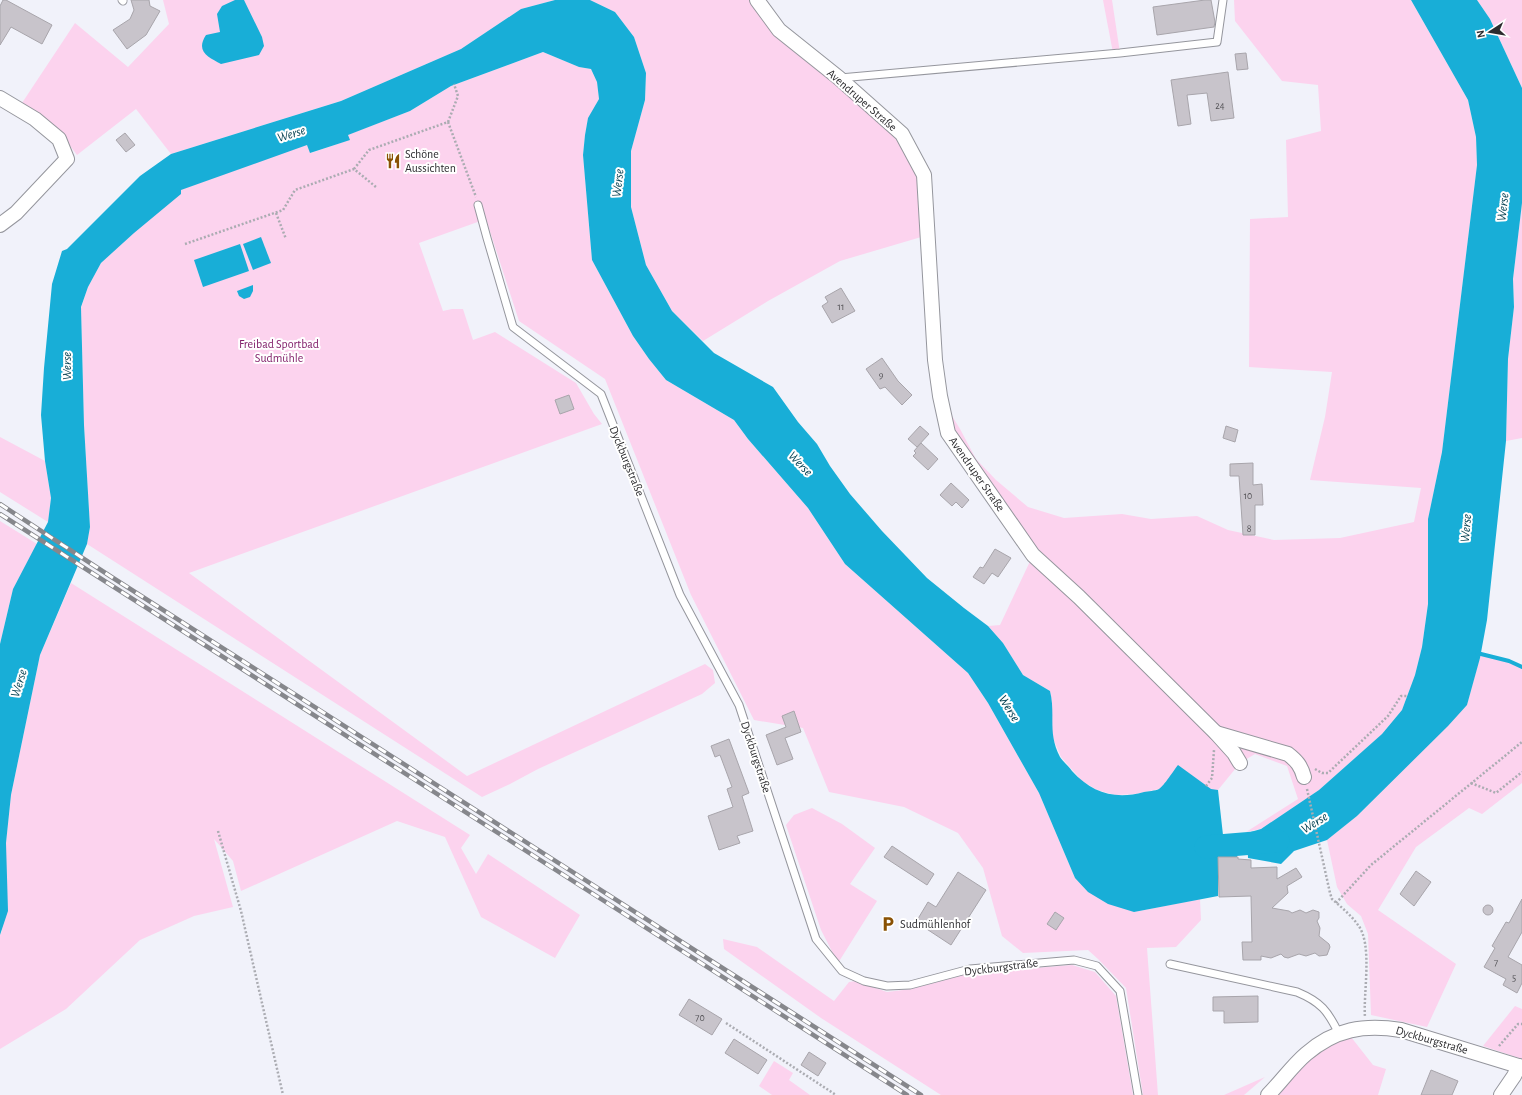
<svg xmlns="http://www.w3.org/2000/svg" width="1522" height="1095" font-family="'Alegreya Sans',sans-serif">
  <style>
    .green { fill: #fcd3ee }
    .water { fill: #18aed7 }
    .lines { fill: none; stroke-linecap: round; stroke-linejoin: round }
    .stream { stroke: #18aed7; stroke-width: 4 }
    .river { stroke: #18aed7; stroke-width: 23 }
    .building { fill: #c8c4cb; stroke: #a8a5ab }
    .lane-casing { stroke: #95969d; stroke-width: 9 }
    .street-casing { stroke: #95969d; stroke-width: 16 }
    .path { stroke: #abacb2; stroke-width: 2.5; stroke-dasharray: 2 2; stroke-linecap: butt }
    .lane { stroke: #fff; stroke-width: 7 }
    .street { stroke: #fff; stroke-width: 14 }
    .rail-casing { stroke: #86878c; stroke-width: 4.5 }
    .rail { stroke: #fff; stroke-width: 3; stroke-dasharray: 9; stroke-linecap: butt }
    .labels { text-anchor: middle; stroke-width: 4; stroke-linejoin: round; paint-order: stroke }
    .number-label { font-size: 10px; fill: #535256 }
    .street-label { font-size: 12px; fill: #2c2c2f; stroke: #fff }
    .poi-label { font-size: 12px; fill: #2c2c2f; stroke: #fff; text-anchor: start }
    .park-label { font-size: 12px; fill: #82206b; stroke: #fff }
    .water-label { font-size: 13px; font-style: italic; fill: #013e4f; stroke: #fff }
  </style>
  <rect width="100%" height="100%" fill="#f1f2fa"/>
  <g class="green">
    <polygon points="163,0 555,0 521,9 461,49 341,101 171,154 136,109 77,155 62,135 20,106 75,23 128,67 169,24"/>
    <polygon points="590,0 757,0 902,134 924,175 928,235 840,261 768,301 703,341 672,311 646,265 631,207 631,151 645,100 646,73 634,37 615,12"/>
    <polygon points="1103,0 1112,0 1120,53 1113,53"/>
    <polygon points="1234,0 1411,0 1468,100 1476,137 1477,165 1442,452 1428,519 1429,546 1428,604 1422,647 1415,675 1402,710 1382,734 1319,790 1261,829 1246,832 1298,799 1287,766 1255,754 1240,763 1218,790 1159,789 1136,794 1115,795 1097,790 1082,781 1061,757 1052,736 1051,723 1052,701 1050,691 1023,675 1003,643 988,626 1000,625 1033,555 948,433 940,396 960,429 976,459 996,480 1028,507 1064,518 1122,514 1151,519 1197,516 1228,530 1274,540 1340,538 1414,522 1421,488 1310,480 1325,417 1332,372 1249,367 1250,219 1288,217 1286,140 1321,131 1318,85 1282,81 1235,21"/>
    <polygon points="1477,0 1522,0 1522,88 1490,19"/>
    <polygon points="543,52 579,67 591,69 597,82 599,99 588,119 585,135 583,155 592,260 633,336 649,359 666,380 734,420 748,439 808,508 845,564 968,673 988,703 1039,793 1075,878 1134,912 1200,899 1201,920 1176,947 1147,948 1158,1095 1143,1095 1126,988 1098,959 1088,950 1023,953 1002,936 983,868 958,833 904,807 829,792 803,728 754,720 691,595 605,379 519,321 486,219 419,243 443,311 452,309 463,309 473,340 495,332 576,383 594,414 602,424 189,573 467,776 705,664 713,670 715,683 702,694 538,769 510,784 482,797 87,544 90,527 84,425 81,308 88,287 101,263 180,190 307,144 311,153 349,140 347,135 410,111 451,86"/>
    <polygon points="1522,203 1522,438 1506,441 1508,359 1514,307 1513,279"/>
    <polygon points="0,437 45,461 51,498 48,522 0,492"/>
    <polygon points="0,521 37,544 13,589 0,644"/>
    <polygon points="71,583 470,835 461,848 476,874 488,854 580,915 555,958 481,917 445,837 397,821 241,891 233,861 214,839 233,907 194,916 140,940 66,1009 0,1049 0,935 2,931 6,843 11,795 40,655"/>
    <polygon points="1481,653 1509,661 1522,668 1522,783 1482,814 1469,808 1416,847 1378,910 1456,964 1427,1027 1371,1015 1368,934 1361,916 1347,904 1337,887 1327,840 1357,816 1467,705"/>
    <polygon points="812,808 842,824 875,848 850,884 877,901 838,963 821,930 786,825 794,815"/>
    <polygon points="723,939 757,947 834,1001 849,982 856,981 887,992 911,989 971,973 1072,965 1095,972 1116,996 1133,1095 941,1095 821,1018 724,949"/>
    <polygon points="1515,1006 1522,1009 1522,1059 1483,1046"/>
    <polygon points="1351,1037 1373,1065 1386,1069 1378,1095 1278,1095 1309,1059 1327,1045"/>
    <polygon points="774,1061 793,1073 789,1080 810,1095 772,1095 759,1086"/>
    <polygon points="1265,1077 1244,1095 1224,1095"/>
  </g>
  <g class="water">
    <path d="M235,0H244L262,37L264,46L259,55L221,64C209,57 195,52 206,35L220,32L217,14L222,6Z"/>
    <path d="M555,0H590L615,12L634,37L646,73L645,100L631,151V207L646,265L672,311L714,353L773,387L798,422L817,444L830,466L850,494L882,531L927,578L964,608L988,626L1003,643L1023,675L1050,691C1056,715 1047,732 1060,757C1063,762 1069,766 1072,771C1092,793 1115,800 1144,792C1148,791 1155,791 1159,789C1164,786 1174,770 1178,765L1211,789L1218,790L1223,835H1237V857H1218V896L1134,912L1108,904L1088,892L1075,878L1039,793L988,703L968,673L845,564L808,508L748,439L734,420L666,380L649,359L633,336L592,260L583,155L585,135L588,118L599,99L597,82L591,69L579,67L543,52L451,86L410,111L348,135L350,140L310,153L307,145L181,190V194L134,233L101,263L88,287L81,307L84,425L90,527L87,544L40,655L11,795L6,843L8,911L0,935V644L13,589L48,522L51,498L45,461L41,415L44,368L52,284L62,251L67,249L140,176L171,154L341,101L461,49L521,9Z"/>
    <polygon points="1411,0 1477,0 1490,19 1522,88 1522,203 1513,279 1514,307 1508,359 1506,441 1487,620 1480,658 1467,705 1448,726 1357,816 1327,840 1294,851 1281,864 1248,858 1247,833 1261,829 1319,790 1382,734 1402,710 1415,675 1422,647 1428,604 1428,519 1442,452 1477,165 1476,137 1468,100"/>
    <polygon points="261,237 271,263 253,270 243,244"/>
    <polygon points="240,244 249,271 203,287 194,260"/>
    <polygon points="253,285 253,291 250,297 244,299 239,296 237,291"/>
  </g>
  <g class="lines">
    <polyline class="stream" points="1477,653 1509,661 1522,667"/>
    <polyline class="river" points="1206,847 1278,841"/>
  </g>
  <g class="building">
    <polygon points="3,0 6,0 52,25 42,44 11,27 0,45 0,6"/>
    <polygon points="131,0 149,0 150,6 160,11 146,35 127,49 113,30 130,19 134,10"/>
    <polygon points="1205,0 1211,0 1215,22 1214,27 1157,35 1153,7"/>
    <polygon points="1246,53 1248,69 1237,70 1235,54"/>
    <polygon points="1228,72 1234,118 1211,121 1207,93 1187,95 1191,124 1178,126 1171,80"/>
    <polygon points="125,133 135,145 126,152 116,140"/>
    <polygon points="841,288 855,311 832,323 822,306 828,302 825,297"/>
    <polygon points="882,358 898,381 912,395 902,405 885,387 880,389 866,369"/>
    <polygon points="569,395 574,409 560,414 555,400"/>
    <polygon points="920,426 929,434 917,447 908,439"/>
    <polygon points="1226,426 1238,430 1235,442 1223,438"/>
    <polygon points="921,443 938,459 928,470 913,456 916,453 914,451"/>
    <polygon points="1253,463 1253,485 1262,484 1263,505 1255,505 1255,535 1243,535 1239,476 1230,476 1230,464"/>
    <polygon points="951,483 969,500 962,508 956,502 952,506 940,495"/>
    <polygon points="995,549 1011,558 998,577 992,573 984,584 973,577 980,567 983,568"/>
    <polygon points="794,711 801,732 785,738 793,759 777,765 766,735 786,727 782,716"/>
    <polygon points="729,739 749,793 742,796 753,831 737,836 740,843 719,850 708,816 733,807 727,789 732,787 720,755 715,757 711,746"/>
    <polygon points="892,846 934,874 927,885 884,857"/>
    <polygon points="1218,857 1238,857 1238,859 1251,860 1251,868 1277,867 1277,879 1296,868 1302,877 1287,886 1288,893 1272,908 1289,911 1292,913 1300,910 1306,913 1313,910 1319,912 1319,918 1317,921 1320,928 1319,936 1329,944 1330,947 1327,955 1319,956 1315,953 1306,956 1299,954 1288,958 1284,957 1281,954 1271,958 1261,956 1261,960 1243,960 1242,942 1252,942 1251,896 1219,897"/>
    <polygon points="1416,871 1431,882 1414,906 1400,894"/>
    <polygon points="958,872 986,890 951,945 916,922 928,902 936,907"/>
    <polygon points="1522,899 1522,932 1508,957 1522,965 1522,983 1517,993 1503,985 1506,979 1484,967 1495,948 1492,946 1506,922 1509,923"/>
    <circle cx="1488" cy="910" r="5"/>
    <polygon points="1055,912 1064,918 1056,930 1047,924"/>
    <polygon points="1258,996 1258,1022 1224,1023 1224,1011 1213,1011 1213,997"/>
    <polygon points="689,999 722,1019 712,1035 679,1015"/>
    <polygon points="734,1039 767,1060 758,1074 725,1053"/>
    <polygon points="809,1052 826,1063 818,1076 801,1065"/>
    <polygon points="1431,1070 1458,1081 1452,1095 1421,1095"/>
  </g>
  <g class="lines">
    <defs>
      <g id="lane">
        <polyline points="122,0 123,1"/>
        <polyline points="840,78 1120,53 1217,42 1223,0"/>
        <polyline points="478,205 487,238 513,327 601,394 680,595 739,705 816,939 842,971 864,981 887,986 910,985 970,969 1074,960 1097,966 1120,991 1138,1095"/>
        <path d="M1170,964L1297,992C1321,1002 1328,1011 1339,1034"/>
      </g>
      <g id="street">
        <polyline points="757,0 779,30 839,78 902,134 924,175 935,360 940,396 948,433 1033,555 1079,597 1216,733 1234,753 1240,763"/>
        <polyline points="0,98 35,119 59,139 67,159 16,213 0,225"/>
        <path d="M1216,733L1288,754C1297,761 1301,766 1304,777"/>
        <path d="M1268,1095C1281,1082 1292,1066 1306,1054C1335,1029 1364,1024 1401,1030L1522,1067"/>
        <polyline points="1501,1095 1514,1076 1519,1066"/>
      </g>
    </defs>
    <use href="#lane" class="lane-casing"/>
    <use href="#street" class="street-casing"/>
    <g class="path">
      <polyline points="448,122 458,96 454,84"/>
      <polyline points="354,169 369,150 448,122 476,197"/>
      <polyline points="276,213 286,239"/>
      <polyline points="185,244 283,210 295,190 354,169 376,187"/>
      <polyline points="1315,769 1322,773 1328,773 1388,716 1401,696 1407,696"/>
      <polyline points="1471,783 1496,793 1522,772"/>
      <polyline points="1206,786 1212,778 1214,750"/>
      <path d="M1307,789L1330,893L1332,899C1341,907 1351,915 1358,925C1373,944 1363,994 1365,1017"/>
      <polyline points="218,831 241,911 283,1095"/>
      <polyline points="1336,903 1371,865 1522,742"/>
      <polyline points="726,1023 836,1095"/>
      <polyline points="1499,1046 1518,1024 1522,1024"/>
    </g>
    <use href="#lane" class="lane"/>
    <use href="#street" class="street"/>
    <defs>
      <g id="rail">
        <polyline points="0,504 110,576 921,1095"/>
        <polyline points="0,514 907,1095"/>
      </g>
    </defs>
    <use href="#rail" class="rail-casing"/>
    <use href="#rail" class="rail"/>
  </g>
  <defs>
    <symbol id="restaurant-bare" viewBox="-9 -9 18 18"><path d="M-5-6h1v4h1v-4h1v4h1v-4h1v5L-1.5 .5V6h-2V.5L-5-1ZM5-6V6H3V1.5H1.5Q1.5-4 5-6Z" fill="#895103" stroke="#fff" stroke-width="2.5" paint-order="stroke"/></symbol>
    <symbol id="parking-bare" viewBox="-9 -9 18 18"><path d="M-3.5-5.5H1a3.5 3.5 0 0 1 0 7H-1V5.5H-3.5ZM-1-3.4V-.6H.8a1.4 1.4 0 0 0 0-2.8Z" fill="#895103" stroke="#fff" stroke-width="2.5" paint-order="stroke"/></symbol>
  </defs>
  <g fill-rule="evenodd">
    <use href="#restaurant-bare" x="382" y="150" width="22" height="22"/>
    <use href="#parking-bare" x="877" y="913" width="22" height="22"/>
  </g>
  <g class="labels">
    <g class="number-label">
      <text x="1220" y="109">24</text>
      <text x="841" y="310">11</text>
      <text x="881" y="378">9</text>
      <text x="1248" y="499">10</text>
      <text x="1249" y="532">8</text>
      <text x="1496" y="966">7</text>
      <text x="1514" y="981">5</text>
      <text x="700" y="1021">70</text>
    </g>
    <g class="street-label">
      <text transform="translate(862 100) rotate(41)" y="4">Avendruper Straße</text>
      <text transform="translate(627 461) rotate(68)" y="4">Dyckburgstraße</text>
      <text transform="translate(977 474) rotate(55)" y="4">Avendruper Straße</text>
      <text transform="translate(756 757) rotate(72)" y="4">Dyckburgstraße</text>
      <text transform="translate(1001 967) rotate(-7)" y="4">Dyckburgstraße</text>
      <text transform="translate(1432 1040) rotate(16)" y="4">Dyckburgstraße</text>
    </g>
    <g class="poi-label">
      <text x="405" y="158">Schöne<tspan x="405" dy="14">Aussichten</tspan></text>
      <text x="900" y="928">Sudmühlenhof</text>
    </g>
    <g class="park-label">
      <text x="279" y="348">Freibad Sportbad<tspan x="279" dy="14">Sudmühle</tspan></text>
    </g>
    <g class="water-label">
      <text transform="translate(291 133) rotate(-17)" y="5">Werse</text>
      <text transform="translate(617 183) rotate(-83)" y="5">Werse</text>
      <text transform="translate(1502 207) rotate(-83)" y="5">Werse</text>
      <text transform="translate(66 366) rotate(-90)" y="5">Werse</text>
      <text transform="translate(801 463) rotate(46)" y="5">Werse</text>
      <text transform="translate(1465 528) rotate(-85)" y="5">Werse</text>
      <text transform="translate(18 683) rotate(-73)" y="5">Werse</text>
      <text transform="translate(1010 708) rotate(58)" y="5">Werse</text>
      <text transform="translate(1314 822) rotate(-32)" y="5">Werse</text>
    </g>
  </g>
  <g transform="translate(1490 32) rotate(258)" stroke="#ffffff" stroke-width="3" paint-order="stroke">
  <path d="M0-3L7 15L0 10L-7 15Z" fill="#2c2c2f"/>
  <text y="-6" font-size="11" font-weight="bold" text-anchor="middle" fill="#2c2c2f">N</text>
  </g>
</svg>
